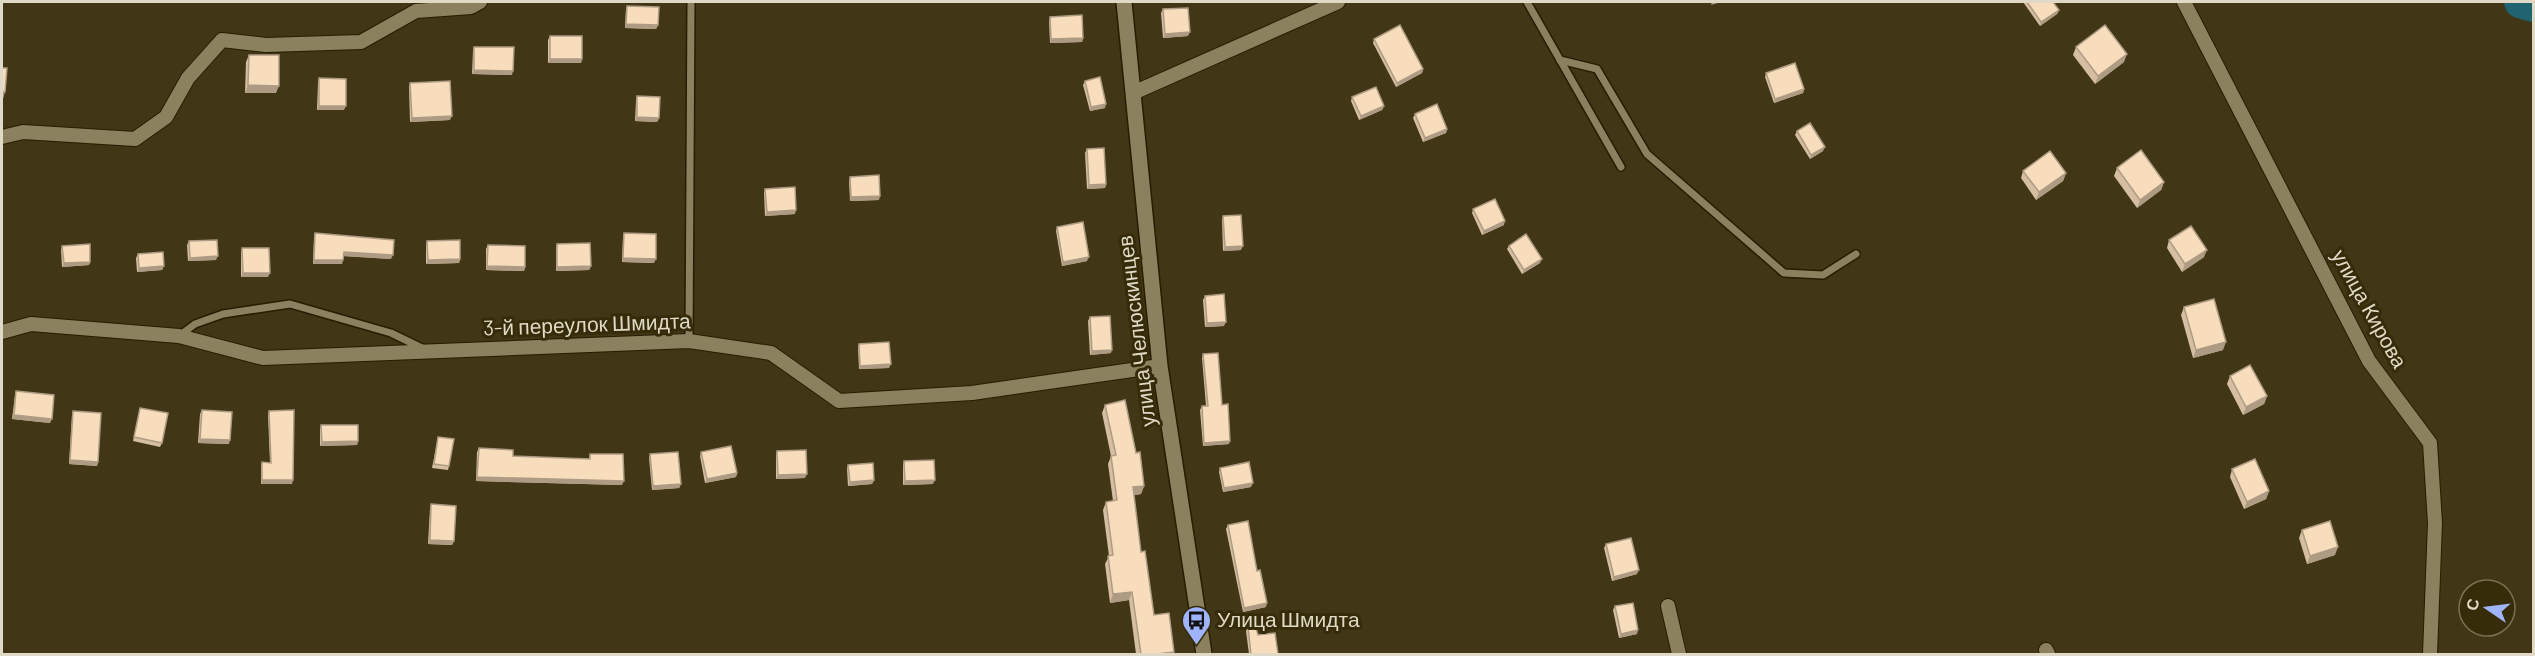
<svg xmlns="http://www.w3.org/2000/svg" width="2535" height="656" font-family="Barlow,sans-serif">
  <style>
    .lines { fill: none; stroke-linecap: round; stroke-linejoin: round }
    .river { stroke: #206471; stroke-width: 32 }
    .service-casing { stroke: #271d00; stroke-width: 10 }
    .minor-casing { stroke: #271d00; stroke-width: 16 }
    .tertiary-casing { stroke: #271d00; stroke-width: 18 }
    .service { stroke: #8c815e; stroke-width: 7 }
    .minor { stroke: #8c815e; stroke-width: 14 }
    .tertiary { stroke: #8c815e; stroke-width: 15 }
    .wall { fill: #d5bea2 }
    .shaded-wall { fill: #ae9b84 }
    .building { fill: #f8ddbc; stroke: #ae9b84; stroke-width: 1.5 }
    .labels { text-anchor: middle; stroke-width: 6; stroke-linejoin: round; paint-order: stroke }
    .street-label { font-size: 21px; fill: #dfd9c6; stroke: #362c09 }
    .poi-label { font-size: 21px; fill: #dfd9c6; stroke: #362c09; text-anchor: start }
  </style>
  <rect width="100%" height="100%" fill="#413615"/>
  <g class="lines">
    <polyline class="river" points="2520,2 2534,6"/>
    <defs>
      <g id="service">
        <polyline points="1527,2 1621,167"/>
        <polyline points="1560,60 1597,69 1647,154 1784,273 1823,275 1856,254"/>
        <polyline points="179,336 195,324 223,314 290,304 391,333 424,349"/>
        <polyline points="689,341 691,2"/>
      </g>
      <g id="minor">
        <polyline points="2184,2 2369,361 2430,443 2435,523 2430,654"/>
        <polyline points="1133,93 1338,2"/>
        <polyline points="2,137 23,132 135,139 166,117 188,78 222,40 266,45 361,42 416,11 471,7 480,2"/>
        <polyline points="2,332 31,324 179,336 263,358 689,341 771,353 839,401 972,393 1160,366"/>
        <polyline points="1668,606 1679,654"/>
        <polyline points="2046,650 2048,654"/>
      </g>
      <polyline id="tertiary" points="1124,2 1160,366 1204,654"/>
    </defs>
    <use href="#service" class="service-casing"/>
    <use href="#minor" class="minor-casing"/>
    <use href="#tertiary" class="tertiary-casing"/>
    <use href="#service" class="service"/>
    <use href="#minor" class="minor"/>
    <use href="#tertiary" class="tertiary"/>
  </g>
  <g class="wall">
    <polygon points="2023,2 2053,2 2059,10 2057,14 2040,26"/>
    <polygon points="627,6 658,25 656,29 625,28 626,9"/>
    <polygon points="1163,9 1188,36 1163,38 1161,13"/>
    <polygon points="1050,17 1083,38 1082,42 1050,43 1049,21"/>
    <polygon points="550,36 582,59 581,63 548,63 548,40"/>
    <polygon points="1374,39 1423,69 1422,73 1396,87 1373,43"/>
    <polygon points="474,47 512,75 472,74 473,50"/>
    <polygon points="2076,47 2124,62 2095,84 2073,55"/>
    <polygon points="249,55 276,93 245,93 246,62"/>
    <polygon points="1766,73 1804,89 1803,93 1774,103 1765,77"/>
    <polygon points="319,78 344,110 317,110 318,82"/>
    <polygon points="1085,81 1105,108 1090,111 1083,85"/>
    <polygon points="410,83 450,120 410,122 409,87"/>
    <polygon points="637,96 659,118 657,122 635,121 636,100"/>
    <polygon points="1352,97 1384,106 1382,110 1359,120 1351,101"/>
    <polygon points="1415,114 1447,129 1446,133 1423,142 1413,118"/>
    <polygon points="1797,131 1823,151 1810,159 1795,135"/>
    <polygon points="1087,149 1106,184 1105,188 1087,189 1085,153"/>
    <polygon points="2117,168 2164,182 2161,190 2137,208 2114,176"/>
    <polygon points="2023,171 2066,173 2063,181 2036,200 2021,178"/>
    <polygon points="850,177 879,200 850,201 849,181"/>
    <polygon points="765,189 795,214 765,216 764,193"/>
    <polygon points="1473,209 1504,225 1482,235 1472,213"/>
    <polygon points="1223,216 1241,250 1223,251 1222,220"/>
    <polygon points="1057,227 1087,261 1062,266 1056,231"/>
    <polygon points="315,233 391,259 343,256 342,264 313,264 314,237"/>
    <polygon points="624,233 654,263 622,262 623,237"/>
    <polygon points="2169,240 2204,257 2182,272 2167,248"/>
    <polygon points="189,241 216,260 188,261 187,245"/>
    <polygon points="427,241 460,259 459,263 426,264 426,245"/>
    <polygon points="557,244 591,266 589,270 556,271 556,248"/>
    <polygon points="488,245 525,267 524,271 486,270 486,249"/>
    <polygon points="62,246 90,262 89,265 62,267 61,250"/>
    <polygon points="1509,246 1540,263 1522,274 1507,249"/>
    <polygon points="242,248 268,277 241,277 241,252"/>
    <polygon points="138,254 164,266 162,270 137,272 136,258"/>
    <polygon points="1205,296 1224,326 1205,327 1203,300"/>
    <polygon points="2184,307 2223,350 2193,358 2181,315"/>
    <polygon points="1090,317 1111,353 1090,355 1088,321"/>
    <polygon points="859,344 889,368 859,369 858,348"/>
    <polygon points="1203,354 1222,405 1229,444 1203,446 1200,410 1202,406 1206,406 1202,358"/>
    <polygon points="2230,376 2267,396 2264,404 2243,415 2227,384"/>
    <polygon points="16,391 50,423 12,419 15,395"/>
    <polygon points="1105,405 1136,453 1144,486 1141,494 1134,495 1141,552 1154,615 1174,654 1136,654 1129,600 1110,603 1105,564 1109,556 1103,510 1106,502 1113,501 1108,464 1111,456 1102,413"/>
    <polygon points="140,408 162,443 160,447 133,441"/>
    <polygon points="202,410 229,444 198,443 200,414"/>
    <polygon points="73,411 98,462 97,466 69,464 72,415"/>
    <polygon points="269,411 292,484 261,484 261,466 262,462 270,463 268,415"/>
    <polygon points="321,425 358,441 357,445 320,446 320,429"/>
    <polygon points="438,437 449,466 448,470 432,468"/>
    <polygon points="479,448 513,456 589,459 590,454 622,485 476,481 477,452"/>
    <polygon points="777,451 805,478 776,479 776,455"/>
    <polygon points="701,452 737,473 736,477 705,483 700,456"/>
    <polygon points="650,454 681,484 679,488 652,490 649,458"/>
    <polygon points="904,461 933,484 903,485 903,465"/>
    <polygon points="848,465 874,480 872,484 848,486 847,469"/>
    <polygon points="1220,468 1251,487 1223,492 1219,472"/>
    <polygon points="2232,469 2269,491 2266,499 2244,509 2230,477"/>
    <polygon points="431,504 454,541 452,545 428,544 430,508"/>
    <polygon points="1228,525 1257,571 1266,607 1243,612 1226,529"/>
    <polygon points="2302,530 2335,555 2307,564 2299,538"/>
    <polygon points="1606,544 1637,574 1612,581 1604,548"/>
    <polygon points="1615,606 1637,634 1619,638 1613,610"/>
    <polygon points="1248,627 1258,635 1278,654 1249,654 1246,631"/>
  </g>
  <g class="shaded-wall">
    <polygon points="1712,2 1721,2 1711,5"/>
    <polygon points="2059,10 2057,14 2040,26 2041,22"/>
    <polygon points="626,24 658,25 656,29 625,28"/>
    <polygon points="1190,32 1188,36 1163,38 1165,34"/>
    <polygon points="1083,38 1082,42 1050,43 1051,39"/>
    <polygon points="2127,54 2124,62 2095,84 2098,76"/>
    <polygon points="550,59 582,59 581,63 548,63"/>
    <polygon points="1423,69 1422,73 1396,87 1397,83"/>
    <polygon points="474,70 513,71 512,75 472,74"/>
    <polygon points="248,85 279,86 276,93 245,93"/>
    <polygon points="1804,89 1803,93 1774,103 1775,99"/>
    <polygon points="2,92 5,92 3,99 2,99"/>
    <polygon points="1106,104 1105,108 1090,111 1091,107"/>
    <polygon points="319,106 346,106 344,110 317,110"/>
    <polygon points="1384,106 1382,110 1359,120 1361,116"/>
    <polygon points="452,116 450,120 410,122 412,118"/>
    <polygon points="637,117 659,118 657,122 635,121"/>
    <polygon points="1447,129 1446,133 1423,142 1425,138"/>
    <polygon points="1825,147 1823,151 1810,159 1811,155"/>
    <polygon points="2066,173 2063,181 2036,200 2039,192"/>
    <polygon points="2164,182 2161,190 2137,208 2140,200"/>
    <polygon points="1106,184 1105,188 1087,189 1089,185"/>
    <polygon points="880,196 879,200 850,201 851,197"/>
    <polygon points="796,210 795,214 765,216 767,212"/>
    <polygon points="1505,221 1504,225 1482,235 1484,231"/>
    <polygon points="1243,246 1241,250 1223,251 1225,247"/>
    <polygon points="2207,250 2204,257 2182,272 2185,264"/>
    <polygon points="344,252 393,255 391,259 342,256"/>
    <polygon points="218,256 216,260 188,261 190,258"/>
    <polygon points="1089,257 1087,261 1062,266 1063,262"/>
    <polygon points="623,258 656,259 654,263 622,262"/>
    <polygon points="460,259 459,263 426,264 428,260"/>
    <polygon points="1542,259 1540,263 1522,274 1524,270"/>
    <polygon points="314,260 343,260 342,264 313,264"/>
    <polygon points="90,262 89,265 62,267 64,263"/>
    <polygon points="164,266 162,270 137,272 139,268"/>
    <polygon points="487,266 525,267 524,271 486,270"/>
    <polygon points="591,266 589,270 556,271 557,267"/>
    <polygon points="243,273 270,273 268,277 241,277"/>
    <polygon points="1226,322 1224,326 1205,327 1207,323"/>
    <polygon points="2226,342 2223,350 2193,358 2196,350"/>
    <polygon points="1112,350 1111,353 1090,355 1092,351"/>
    <polygon points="891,364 889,368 859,369 860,366"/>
    <polygon points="2267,396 2264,404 2243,415 2246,407"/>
    <polygon points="14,415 52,419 50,423 12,419"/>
    <polygon points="200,439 230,440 229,444 198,443"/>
    <polygon points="358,441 357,445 320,446 322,442"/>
    <polygon points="1230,441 1229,444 1203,446 1204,443"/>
    <polygon points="70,460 98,462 97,466 69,464"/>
    <polygon points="737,473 736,477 705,483 707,479"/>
    <polygon points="807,474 805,478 776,479 778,475"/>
    <polygon points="477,477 624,481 622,485 476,481"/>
    <polygon points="262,480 293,480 292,484 261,484"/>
    <polygon points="874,480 872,484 848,486 850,482"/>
    <polygon points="935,480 933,484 903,485 905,481"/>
    <polygon points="1253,483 1251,487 1223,492 1224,488"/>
    <polygon points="681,484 679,488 652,490 653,486"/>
    <polygon points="1144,486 1141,494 1130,496 1133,487"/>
    <polygon points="2269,491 2266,499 2244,509 2247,502"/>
    <polygon points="430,540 454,541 452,545 428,544"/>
    <polygon points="2338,547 2335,555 2307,564 2310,556"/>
    <polygon points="1639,570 1637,574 1612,581 1614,577"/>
    <polygon points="1132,592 1129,600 1110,603 1113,594"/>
    <polygon points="1267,603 1266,607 1243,612 1244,608"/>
    <polygon points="1638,630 1637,634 1619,638 1621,634"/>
    <polygon points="1174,652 1174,654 1157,654"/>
  </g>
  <g class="building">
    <polygon points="2027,2 2053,2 2059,10 2041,22"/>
    <polygon points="627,6 659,7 658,25 626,24"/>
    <polygon points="1188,8 1190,32 1165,34 1163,9"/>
    <polygon points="1082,15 1083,38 1051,39 1050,17"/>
    <polygon points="1400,25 1423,69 1397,83 1374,39"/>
    <polygon points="2105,25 2127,54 2098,76 2076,47"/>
    <rect x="550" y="36" width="32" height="23"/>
    <polygon points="474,47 514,47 513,71 474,70"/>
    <polygon points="249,55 279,55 279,86 248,85"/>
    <polygon points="1795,63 1804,89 1775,99 1766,73"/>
    <polygon points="2,68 7,68 5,92 2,92"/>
    <polygon points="1100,77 1106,104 1091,107 1085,81"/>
    <polygon points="319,78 346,79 346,106 319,106"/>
    <polygon points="450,81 452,116 412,118 410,83"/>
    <polygon points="1376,87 1384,106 1361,116 1352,97"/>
    <polygon points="637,96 660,97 659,118 637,117"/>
    <polygon points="1437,104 1447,129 1425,138 1415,114"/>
    <polygon points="1810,123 1825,147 1811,155 1797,131"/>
    <polygon points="1104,148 1106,184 1089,185 1087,149"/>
    <polygon points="2141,150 2164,182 2140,200 2117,168"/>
    <polygon points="2050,151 2066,173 2039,192 2023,171"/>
    <polygon points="879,175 880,196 851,197 850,177"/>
    <polygon points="795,187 796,210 767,212 765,189"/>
    <polygon points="1495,199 1505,221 1484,231 1473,209"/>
    <polygon points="1241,215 1243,246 1225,247 1223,216"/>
    <polygon points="1083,222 1089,257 1063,262 1057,227"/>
    <polygon points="2191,226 2207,250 2185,264 2169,240"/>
    <polygon points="315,233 394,240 393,255 344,252 343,260 314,260"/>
    <polygon points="624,233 656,234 656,259 623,258"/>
    <polygon points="1526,234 1542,259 1524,270 1509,246"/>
    <polygon points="217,240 218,256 190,258 189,241"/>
    <polygon points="460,240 460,259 428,260 427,241"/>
    <polygon points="590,243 591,266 557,267 557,244"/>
    <polygon points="90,244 90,262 64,263 62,246"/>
    <polygon points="488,245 525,246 525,267 487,266"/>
    <polygon points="242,248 269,248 270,273 243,273"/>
    <polygon points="163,252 164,266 139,268 138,254"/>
    <polygon points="1224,294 1226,322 1207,323 1205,296"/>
    <polygon points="2214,299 2226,342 2196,350 2184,307"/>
    <polygon points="1110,316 1112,350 1092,351 1090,317"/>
    <polygon points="889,342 891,364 860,366 859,344"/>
    <polygon points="1218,353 1222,405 1228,404 1230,441 1204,443 1202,406 1208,406 1203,354"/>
    <polygon points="2250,365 2267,396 2246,407 2230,376"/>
    <polygon points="16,391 54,395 52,419 14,415"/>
    <polygon points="1125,400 1136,453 1140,452 1144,486 1133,487 1141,552 1145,551 1154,615 1169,613 1174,652 1157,654 1141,654 1132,592 1113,594 1108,556 1113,555 1106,502 1117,500 1111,456 1116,455 1105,405"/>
    <polygon points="140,408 168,413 162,443 134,437"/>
    <polygon points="202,410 232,412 230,440 200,439"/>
    <polygon points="294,410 293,480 262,480 262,462 271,463 269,411"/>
    <polygon points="73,411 101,413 98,462 70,460"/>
    <polygon points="321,425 358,425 358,441 322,442"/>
    <polygon points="438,437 454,439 449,466 434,464"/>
    <polygon points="731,446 737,473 707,479 701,452"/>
    <polygon points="479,448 513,450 513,456 590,459 590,454 623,454 624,481 477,477"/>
    <polygon points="806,450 807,474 778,475 777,451"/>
    <polygon points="678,452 681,484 653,486 650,454"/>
    <polygon points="2255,459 2269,491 2247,502 2232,469"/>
    <polygon points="934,460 935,480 905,481 904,461"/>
    <polygon points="1249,462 1253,483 1224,488 1220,468"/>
    <polygon points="873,463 874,480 850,482 848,465"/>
    <polygon points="431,504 456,506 454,541 430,540"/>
    <polygon points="1248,521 1257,571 1260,570 1267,603 1244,608 1228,525"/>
    <polygon points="2330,521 2338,547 2310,556 2302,530"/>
    <polygon points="1631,538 1639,570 1614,577 1606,544"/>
    <polygon points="1633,603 1638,630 1621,634 1615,606"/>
    <polygon points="1255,625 1258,635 1275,633 1278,654 1251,654 1248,627"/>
  </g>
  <defs>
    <symbol id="bus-pin" viewBox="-11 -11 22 30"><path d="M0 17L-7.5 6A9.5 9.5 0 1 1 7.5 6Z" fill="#a0b3fd" stroke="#362c09"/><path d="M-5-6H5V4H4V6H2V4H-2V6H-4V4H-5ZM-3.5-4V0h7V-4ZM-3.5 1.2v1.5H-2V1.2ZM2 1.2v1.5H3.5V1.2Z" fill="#111"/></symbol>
  </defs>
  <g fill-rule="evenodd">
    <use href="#bus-pin" x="1180" y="604" width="33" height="45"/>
  </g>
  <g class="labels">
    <g class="street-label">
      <text transform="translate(2369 309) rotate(61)" y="7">улица Кирова</text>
      <text transform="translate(587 325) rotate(-2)" y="7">3-й переулок Шмидта</text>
      <text transform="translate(1137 331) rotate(-97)" y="7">улица Челюскинцев</text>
    </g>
    <g class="poi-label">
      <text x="1217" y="627">Улица Шмидта</text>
    </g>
  </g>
  <rect width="2535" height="656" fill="none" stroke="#dfd9c6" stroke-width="6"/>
  <g transform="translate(2487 608) rotate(284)"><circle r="28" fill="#362c09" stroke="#7a7155" stroke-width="1.5"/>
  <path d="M0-4.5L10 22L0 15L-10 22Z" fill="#a0b3fd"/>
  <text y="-9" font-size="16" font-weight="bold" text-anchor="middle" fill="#dfd9c6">С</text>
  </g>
</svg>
